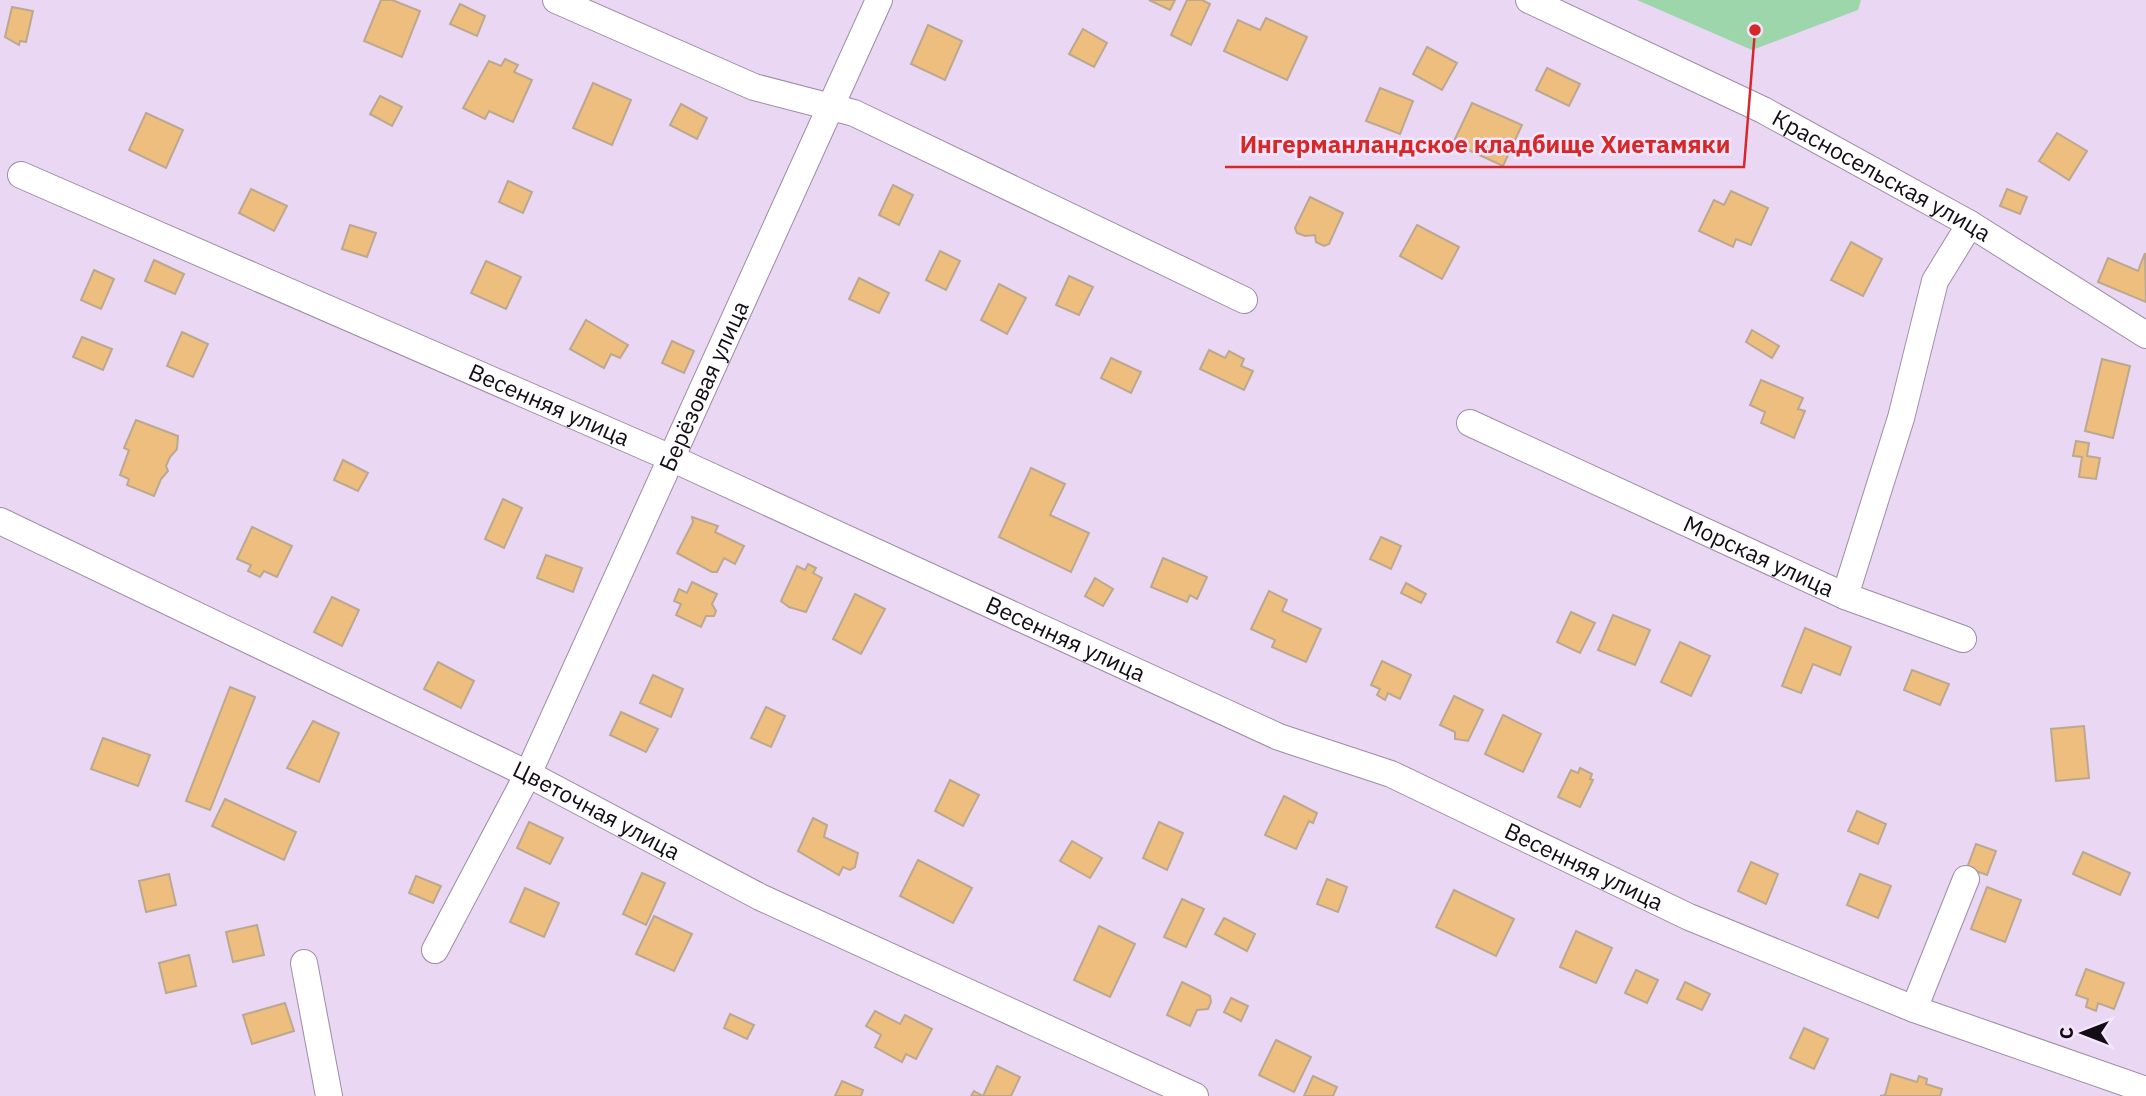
<svg xmlns="http://www.w3.org/2000/svg" width="2146" height="1096" font-family="'IBM Plex Sans',sans-serif">
  <style>
    .green { fill: #9dd6ab }
    .building { fill: #edbe7e; stroke: #bca88f; stroke-width: 2 }
    .lines { fill: none; stroke-linecap: round; stroke-linejoin: round }
    .minor-casing { stroke: #9d8ca5; stroke-width: 28 }
    .minor { stroke: #fff; stroke-width: 26 }
    .labels { text-anchor: middle; stroke-width: 5; stroke-linejoin: round; paint-order: stroke }
    .street-label { font-size: 23px; fill: #130d16; stroke: #f5e6fc }
    .leader { fill: none; stroke: #d62828; stroke-width: 2.5 }
    .callout-dot { fill: #d62828; stroke: #f5e6fc; stroke-width: 2.5 }
    .callout-label { font-size: 24px; text-anchor: middle; font-weight: bold; fill: #d62828; stroke: #f5e6fc; stroke-width: 5; stroke-linejoin: round; paint-order: stroke }
  </style>
  <rect width="100%" height="100%" fill="#ead7f3"/>
  <polygon class="green" points="1637,0 1861,0 1858,10 1752,50"/>
  <g class="building">
    <polygon points="381,0 392,0 420,11 402,57 364,41"/>
    <polygon points="1149,0 1175,0 1170,10"/>
    <polygon points="1187,0 1202,0 1210,4 1191,45 1171,35"/>
    <polygon points="460,4 485,16 477,36 450,24"/>
    <polygon points="12,7 33,11 26,42 20,41 19,45 5,37"/>
    <polygon points="1266,18 1307,37 1287,80 1224,51 1238,20 1260,30"/>
    <polygon points="928,25 962,41 945,80 911,64"/>
    <polygon points="1083,29 1107,43 1094,67 1069,54"/>
    <polygon points="1427,47 1457,63 1442,90 1413,74"/>
    <polygon points="505,59 518,65 514,72 532,80 513,122 489,111 485,119 463,108 489,61 501,66"/>
    <polygon points="1547,68 1580,84 1569,106 1536,90"/>
    <polygon points="593,83 631,100 612,145 573,128"/>
    <polygon points="1380,88 1413,101 1400,134 1366,121"/>
    <polygon points="380,96 402,107 392,126 370,114"/>
    <polygon points="1472,103 1522,125 1503,166 1453,143"/>
    <polygon points="681,104 707,118 697,139 670,125"/>
    <polygon points="146,113 183,130 166,168 129,150"/>
    <polygon points="2057,133 2087,151 2069,180 2039,161"/>
    <polygon points="508,181 532,192 523,213 499,202"/>
    <polygon points="893,185 913,195 899,225 879,215"/>
    <polygon points="251,189 287,206 274,231 239,213"/>
    <polygon points="2007,189 2027,197 2020,214 2000,206"/>
    <polygon points="1731,191 1768,208 1751,245 1736,239 1733,247 1699,231 1714,200 1724,205"/>
    <polygon points="1310,197 1343,213 1329,244 1324,246 1316,242 1315,235 1305,236 1297,233 1295,228"/>
    <polygon points="350,225 376,233 367,257 342,249"/>
    <polygon points="1417,225 1459,247 1442,279 1400,256"/>
    <polygon points="1851,242 1882,259 1863,296 1831,280"/>
    <polygon points="940,251 960,261 946,290 926,280"/>
    <polygon points="2145,253 2146,302 2098,282 2108,258 2138,271"/>
    <polygon points="154,260 184,274 175,294 145,281"/>
    <polygon points="486,261 521,277 506,309 471,293"/>
    <polygon points="94,270 114,279 101,309 81,300"/>
    <polygon points="1069,276 1093,287 1079,315 1056,305"/>
    <polygon points="859,278 889,293 879,313 849,299"/>
    <polygon points="999,284 1026,298 1007,334 981,320"/>
    <polygon points="586,320 628,345 620,358 611,354 604,368 570,349"/>
    <polygon points="1752,330 1779,346 1772,358 1746,342"/>
    <polygon points="182,332 208,344 193,377 167,366"/>
    <polygon points="82,337 112,349 103,370 73,357"/>
    <polygon points="672,341 694,351 684,373 662,363"/>
    <polygon points="1209,350 1225,358 1229,351 1244,359 1241,366 1253,371 1244,390 1200,369"/>
    <polygon points="1111,358 1141,372 1131,393 1101,378"/>
    <polygon points="2102,359 2130,366 2113,438 2085,431"/>
    <polygon points="1761,380 1803,398 1798,409 1805,411 1794,438 1761,423 1765,412 1750,405"/>
    <polygon points="136,420 178,436 177,449 170,457 166,466 168,471 161,479 154,496 127,485 129,479 120,475 129,450 124,448"/>
    <polygon points="2076,441 2089,443 2087,456 2100,458 2096,479 2079,477 2082,457 2073,456"/>
    <polygon points="343,460 368,473 358,491 334,480"/>
    <polygon points="1031,468 1065,484 1050,515 1089,533 1071,572 999,537"/>
    <polygon points="503,499 522,508 504,548 485,539"/>
    <polygon points="692,517 718,526 715,532 744,546 735,564 724,558 717,572 712,572 677,553 693,522"/>
    <polygon points="252,527 292,546 277,577 264,571 260,577 248,571 251,565 237,559"/>
    <polygon points="1381,537 1401,546 1391,569 1370,559"/>
    <polygon points="546,555 582,568 573,592 537,578"/>
    <polygon points="1163,558 1207,577 1197,599 1190,595 1187,602 1151,587"/>
    <polygon points="808,564 816,568 813,573 822,578 806,612 789,607 781,601 797,566 805,570"/>
    <polygon points="1095,578 1113,589 1103,606 1085,596"/>
    <polygon points="692,582 717,594 712,604 716,611 714,616 706,616 701,627 676,615 681,604 674,601 679,589 687,593"/>
    <polygon points="1406,583 1426,594 1421,603 1401,593"/>
    <polygon points="1269,591 1287,600 1282,611 1321,629 1306,662 1272,647 1275,640 1251,629"/>
    <polygon points="855,594 885,609 861,654 833,639"/>
    <polygon points="332,597 359,610 342,646 314,632"/>
    <polygon points="1571,612 1595,623 1580,653 1557,642"/>
    <polygon points="1613,615 1650,630 1635,665 1598,650"/>
    <polygon points="1805,628 1851,647 1840,675 1813,664 1801,693 1782,686"/>
    <polygon points="1680,642 1710,656 1691,696 1661,682"/>
    <polygon points="1382,661 1411,675 1400,699 1388,693 1385,700 1377,695 1380,689 1371,685"/>
    <polygon points="438,662 474,681 461,708 424,689"/>
    <polygon points="1912,670 1949,684 1940,705 1904,690"/>
    <polygon points="653,675 683,689 671,717 640,703"/>
    <polygon points="230,687 255,697 210,810 186,801"/>
    <polygon points="1454,696 1483,710 1468,741 1455,739 1455,732 1440,725"/>
    <polygon points="766,707 785,716 771,747 751,738"/>
    <polygon points="621,712 658,729 646,752 610,735"/>
    <polygon points="1503,715 1541,734 1523,772 1485,754"/>
    <polygon points="313,721 339,733 319,782 287,768"/>
    <polygon points="2084,726 2089,778 2056,781 2051,729"/>
    <polygon points="103,738 150,755 138,786 91,769"/>
    <polygon points="1580,768 1592,774 1590,779 1593,780 1580,807 1558,797 1571,770 1578,773"/>
    <polygon points="950,780 979,795 963,826 935,811"/>
    <polygon points="1284,796 1317,813 1313,823 1309,821 1296,849 1265,835"/>
    <polygon points="225,799 296,832 284,860 212,826"/>
    <polygon points="1857,811 1886,824 1878,844 1848,831"/>
    <polygon points="813,818 827,825 824,837 858,853 855,867 850,870 843,867 839,875 798,851"/>
    <polygon points="529,822 563,838 550,864 517,848"/>
    <polygon points="1159,822 1183,833 1167,870 1143,858"/>
    <polygon points="1072,841 1102,858 1090,878 1060,861"/>
    <polygon points="1976,844 1996,851 1987,875 1967,868"/>
    <polygon points="2083,852 2130,873 2120,895 2073,874"/>
    <polygon points="918,860 972,888 953,923 900,896"/>
    <polygon points="1751,862 1778,874 1766,904 1738,891"/>
    <polygon points="642,873 665,883 646,925 623,914"/>
    <polygon points="169,874 176,905 146,912 139,881"/>
    <polygon points="1860,874 1891,886 1878,918 1847,905"/>
    <polygon points="416,876 441,886 433,903 409,893"/>
    <polygon points="1327,879 1347,887 1338,912 1317,904"/>
    <polygon points="1987,887 2021,900 2005,942 1971,929"/>
    <polygon points="525,888 559,903 544,937 510,922"/>
    <polygon points="1454,890 1514,919 1496,956 1436,927"/>
    <polygon points="1182,899 1204,909 1186,947 1164,937"/>
    <polygon points="654,916 692,934 674,971 636,954"/>
    <polygon points="1224,918 1255,934 1247,951 1215,934"/>
    <polygon points="257,925 264,955 233,962 226,932"/>
    <polygon points="1099,926 1135,944 1110,997 1074,980"/>
    <polygon points="1576,931 1612,948 1596,983 1560,967"/>
    <polygon points="189,955 196,986 166,993 159,963"/>
    <polygon points="2086,969 2124,983 2114,1009 2098,1003 2096,1011 2086,1007 2088,999 2076,995"/>
    <polygon points="1636,970 1658,980 1647,1003 1625,993"/>
    <polygon points="1182,982 1210,996 1211,1002 1208,1009 1197,1010 1190,1026 1167,1015"/>
    <polygon points="1685,982 1710,994 1702,1010 1677,999"/>
    <polygon points="1231,998 1248,1006 1241,1021 1224,1012"/>
    <polygon points="285,1003 294,1031 252,1044 243,1015"/>
    <polygon points="875,1011 900,1024 905,1015 932,1029 916,1059 906,1054 902,1062 875,1047 881,1035 866,1026"/>
    <polygon points="730,1014 754,1025 747,1039 724,1028"/>
    <polygon points="1804,1028 1828,1039 1814,1069 1790,1058"/>
    <polygon points="1276,1040 1311,1057 1294,1092 1259,1075"/>
    <polygon points="997,1066 1020,1077 1011,1096 971,1096 974,1091 983,1096"/>
    <polygon points="1891,1074 1917,1082 1919,1076 1927,1079 1926,1084 1942,1089 1940,1096 1880,1096 1885,1095"/>
    <polygon points="1313,1076 1337,1087 1333,1096 1304,1096"/>
    <polygon points="842,1081 863,1090 861,1096 835,1096"/>
  </g>
  <g class="lines">
    <defs>
      <g id="minor">
        <polyline points="556,0 754,87 854,113 1244,300"/>
        <path id="s1" d="M1529,0L1763,110L1970,224L2146,335"/>
        <path id="s2" d="M21,175L671,458L1279,737L1391,774L1689,917L1914,1009L2146,1090"/>
        <path id="s3" d="M1470,423L1845,596L1901,418L1935,281L1970,224"/>
        <path id="s4" d="M0,521L528,774L760,897L1195,1096"/>
        <polyline points="1845,596 1963,639"/>
        <path id="s5" d="M435,950L528,774L879,0"/>
        <polyline points="304,963 329,1096"/>
        <polyline points="1914,1009 1966,879"/>
      </g>
    </defs>
    <use href="#minor" class="minor-casing"/>
    <use href="#minor" class="minor"/>
  </g>
  <g class="labels">
    <g class="street-label">
      <text dy="8" stroke="none"><textPath href="#s1" startOffset="394">Красносельская улица</textPath></text>
      <text dy="8" stroke="none"><textPath href="#s5" startOffset="625">Берёзовая улица</textPath></text>
      <text dy="8" stroke="none"><textPath href="#s2" startOffset="576">Весенняя улица</textPath></text>
      <text dy="8" stroke="none"><textPath href="#s3" startOffset="318">Морская улица</textPath></text>
      <text dy="8" stroke="none"><textPath href="#s2" startOffset="1143">Весенняя улица</textPath></text>
      <text dy="8" stroke="none"><textPath href="#s4" startOffset="663">Цветочная улица</textPath></text>
      <text dy="8" stroke="none"><textPath href="#s2" startOffset="1710">Весенняя улица</textPath></text>
    </g>
  </g>
  <path class="leader" d="M1755 30L1744 167H1225"/>
  <circle class="callout-dot" cx="1755" cy="30" r="7"/>
  <g class="callout-label">
    <text x="1485" y="153">Ингерманландское кладбище Хиетамяки</text>
  </g>
  <g transform="translate(2083 1033) rotate(270)" stroke="#f5e6fc" stroke-width="5" paint-order="stroke">
  <path d="M0-5L12 26L0 18L-12 26Z" fill="#130d16"/>
  <text y="-10" font-size="19" font-weight="bold" text-anchor="middle" fill="#130d16">С</text>
  </g>
</svg>
